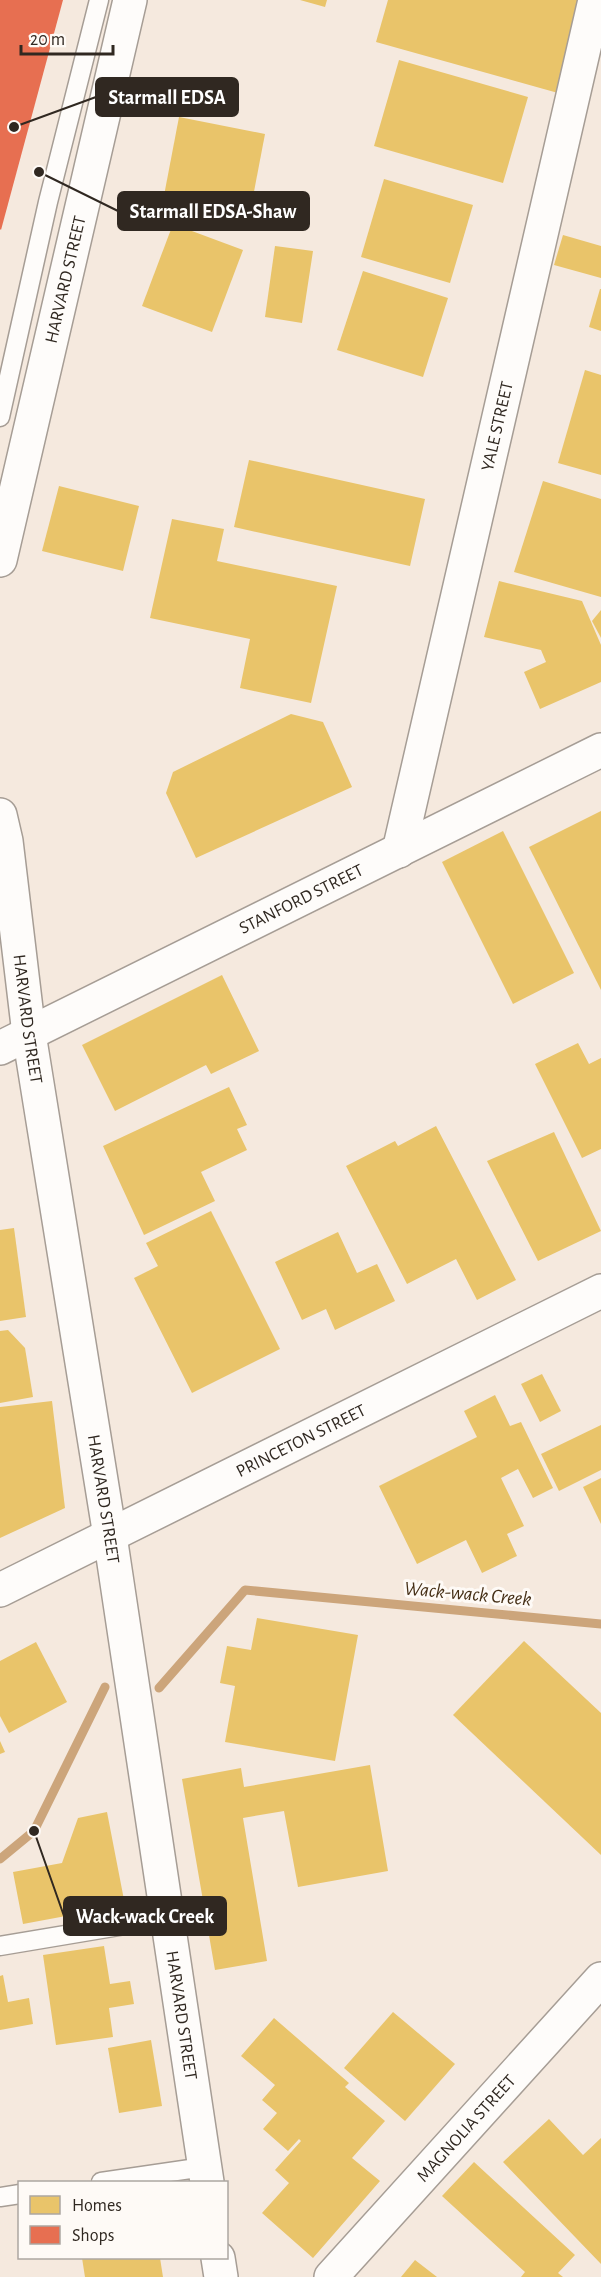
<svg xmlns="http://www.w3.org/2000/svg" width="601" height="2277" font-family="'Alegreya Sans',sans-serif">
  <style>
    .homes { fill: #e9c46a }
    .shops { fill: #e76f51 }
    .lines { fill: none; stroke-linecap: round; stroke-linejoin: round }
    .stream { stroke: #cca57b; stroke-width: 9 }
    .service-casing { stroke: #a69d95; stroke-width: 21 }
    .minor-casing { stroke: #a69d95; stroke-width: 36 }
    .service { stroke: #fefcfa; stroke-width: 18 }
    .minor { stroke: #fefcfa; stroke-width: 33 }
    .labels { text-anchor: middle; stroke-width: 6; stroke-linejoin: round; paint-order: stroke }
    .street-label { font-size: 18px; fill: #302821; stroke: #fefaf6 }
    .water-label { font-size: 20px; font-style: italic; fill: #452f16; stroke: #fefaf6 }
    .leader { fill: none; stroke: #302821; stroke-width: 2 }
    .callout-dot { fill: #302821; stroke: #fefaf6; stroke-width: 2 }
    .callout { fill: #302821; stroke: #302821; stroke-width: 2 }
    .callout-label { font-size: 20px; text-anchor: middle; font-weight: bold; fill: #fff }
  </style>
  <rect width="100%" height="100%" fill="#f5e9de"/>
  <g class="homes">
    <polygon points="300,0 327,0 325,7"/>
    <polygon points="388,0 585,0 558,93 376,42"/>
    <polygon points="399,60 528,97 503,183 374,146"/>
    <polygon points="179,117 265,134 248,223 162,206"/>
    <polygon points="384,179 473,205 450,283 361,257"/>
    <polygon points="173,224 243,250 212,332 142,306"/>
    <polygon points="563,235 601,246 601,278 554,265"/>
    <polygon points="275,246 313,251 302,323 265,317"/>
    <polygon points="363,271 448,298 423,377 337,350"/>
    <polygon points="600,289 601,289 601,331 589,327"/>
    <polygon points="585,370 601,375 601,475 558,463"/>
    <polygon points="249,460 425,499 410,566 234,527"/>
    <polygon points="543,481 601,499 601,597 514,572"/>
    <polygon points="59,486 139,506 123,571 42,551"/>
    <polygon points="172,519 224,529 217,561 337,586 311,703 240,688 250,639 150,618"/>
    <polygon points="499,581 582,601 601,645 601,682 540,709 524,672 546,662 541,650 484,637"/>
    <polygon points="601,610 601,638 592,621"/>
    <polygon points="291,714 323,722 352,787 196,858 166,793 173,772"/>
    <polygon points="601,811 601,990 529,847"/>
    <polygon points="503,831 574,973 513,1004 442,862"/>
    <polygon points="222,975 259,1051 211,1074 206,1065 115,1111 82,1045"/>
    <polygon points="578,1043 589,1064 601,1058 601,1149 582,1158 535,1064"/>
    <polygon points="229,1087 247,1125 237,1129 247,1150 201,1172 215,1201 144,1235 103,1146"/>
    <polygon points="436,1126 516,1280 477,1300 456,1259 407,1284 346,1166 395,1141 398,1146"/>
    <polygon points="554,1132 601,1231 538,1261 487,1161"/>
    <polygon points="211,1211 280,1349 192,1393 134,1278 158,1266 146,1243"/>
    <polygon points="14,1228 26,1317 0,1321 0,1230"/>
    <polygon points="338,1232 357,1273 377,1264 395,1301 335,1330 326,1309 302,1320 275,1262"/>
    <polygon points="8,1330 25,1348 33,1397 0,1403 0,1331"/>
    <polygon points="542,1374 561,1411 540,1422 521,1384"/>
    <polygon points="495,1395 510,1426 521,1422 553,1488 533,1498 518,1469 501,1478 524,1526 507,1534 517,1556 482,1573 466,1540 417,1564 379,1486 477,1437 464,1411"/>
    <polygon points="52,1401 65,1508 0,1538 0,1407"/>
    <polygon points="601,1425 601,1470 559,1491 541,1454"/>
    <polygon points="601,1478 601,1524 583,1487"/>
    <polygon points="257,1618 358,1635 335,1761 225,1742 235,1686 220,1683 227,1646 251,1650"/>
    <polygon points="524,1641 601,1713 601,1855 453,1715"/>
    <polygon points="36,1642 67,1702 9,1733 0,1716 0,1661"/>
    <polygon points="0,1741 5,1752 0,1754"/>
    <polygon points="370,1765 388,1871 298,1887 284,1811 243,1818 267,1961 215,1970 182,1779 241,1768 244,1787"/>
    <polygon points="107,1812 125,1905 23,1924 13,1872 62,1863 78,1818"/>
    <polygon points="104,1946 110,1984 130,1981 134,2004 109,2008 113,2037 56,2045 43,1955"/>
    <polygon points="3,1975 8,2002 29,1998 33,2024 0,2030 0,1976"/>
    <polygon points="393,2012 455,2064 405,2121 344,2068"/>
    <polygon points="274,2018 349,2083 345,2087 385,2121 352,2158 380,2181 313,2258 262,2213 289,2183 275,2170 301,2141 299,2139 288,2151 263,2129 277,2113 262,2100 275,2085 241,2056"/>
    <polygon points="151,2040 162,2106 119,2113 108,2048"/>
    <polygon points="549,2119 583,2155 601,2138 601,2264 503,2162"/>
    <polygon points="474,2162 575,2255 558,2273 563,2277 521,2277 525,2272 442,2196"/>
    <polygon points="82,2258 160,2258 163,2277 85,2277"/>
    <polygon points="415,2260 437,2277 401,2277"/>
  </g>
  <polygon class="shops" points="0,0 63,0 1,230 0,229"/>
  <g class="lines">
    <g class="stream">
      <polyline points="159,1688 245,1590 601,1624"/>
      <polyline points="0,1859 34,1831 105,1687"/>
    </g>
    <defs>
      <g id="service">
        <polyline points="0,417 48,202 99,0"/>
        <polyline points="0,1946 167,1918"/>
        <polyline points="101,2182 204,2167"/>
        <polyline points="0,2197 20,2194"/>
      </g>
      <g id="minor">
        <path id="s1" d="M0,560L130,0"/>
        <path id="s2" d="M0,815L6,841L29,1034L110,1536L207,2182"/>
        <path id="s3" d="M399,851L595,0"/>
        <path id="s4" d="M0,1048L601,750"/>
        <path id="s5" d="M0,1590L601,1291"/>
        <polyline points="218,2258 221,2277"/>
        <path id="s6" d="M331,2277L601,1979"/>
      </g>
    </defs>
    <use href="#service" class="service-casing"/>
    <use href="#minor" class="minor-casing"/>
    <use href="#service" class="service"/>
    <use href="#minor" class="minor"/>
  </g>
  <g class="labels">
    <g class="street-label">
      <text dy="6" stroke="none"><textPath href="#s1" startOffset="288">HARVARD STREET</textPath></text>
      <text dy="6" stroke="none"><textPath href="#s3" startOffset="436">YALE STREET</textPath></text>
      <text dy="6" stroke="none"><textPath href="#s4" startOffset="336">STANFORD STREET</textPath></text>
      <text dy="6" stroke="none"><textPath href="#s2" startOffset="206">HARVARD STREET</textPath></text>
      <text dy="6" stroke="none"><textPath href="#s5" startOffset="336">PRINCETON STREET</textPath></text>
      <text dy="6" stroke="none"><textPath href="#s2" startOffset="692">HARVARD STREET</textPath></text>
      <text dy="6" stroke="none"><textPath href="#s2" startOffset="1214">HARVARD STREET</textPath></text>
      <text dy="6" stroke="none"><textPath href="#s6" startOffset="201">MAGNOLIA STREET</textPath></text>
    </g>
    <g class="water-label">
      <text transform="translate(468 1593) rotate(5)" y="7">Wack-wack Creek</text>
    </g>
  </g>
  <path class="leader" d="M14 127L96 97M39 172L118 211M34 1831L64 1916"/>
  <g class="callout-dot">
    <circle cx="14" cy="127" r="6"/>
    <circle cx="39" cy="172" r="6"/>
    <circle cx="34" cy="1831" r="6"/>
  </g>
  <g class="callout">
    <rect x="96" y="78" width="142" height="38" rx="6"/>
    <rect x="118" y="192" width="191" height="38" rx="6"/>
    <rect x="64" y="1897" width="162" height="38" rx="6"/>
  </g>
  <g class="callout-label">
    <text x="167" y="104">Starmall EDSA</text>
    <text x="213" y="218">Starmall EDSA-Shaw</text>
    <text x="145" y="1923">Wack-wack Creek</text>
  </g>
  <rect x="18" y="2181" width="210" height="78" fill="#fefaf6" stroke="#aca6a1" stroke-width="1.5"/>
  <rect x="30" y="2196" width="30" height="18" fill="#e9c46a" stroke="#aca6a1" stroke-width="1.5"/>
  <text x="72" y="2211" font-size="18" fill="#302821">Homes</text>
  <rect x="30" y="2226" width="30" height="18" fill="#e76f51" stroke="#aca6a1" stroke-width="1.5"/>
  <text x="72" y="2241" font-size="18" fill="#302821">Shops</text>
  <path d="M21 45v9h92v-9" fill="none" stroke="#302821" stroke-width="3"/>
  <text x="30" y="45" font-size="18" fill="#302821" stroke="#fefaf6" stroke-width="4.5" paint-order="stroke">20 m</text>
</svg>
